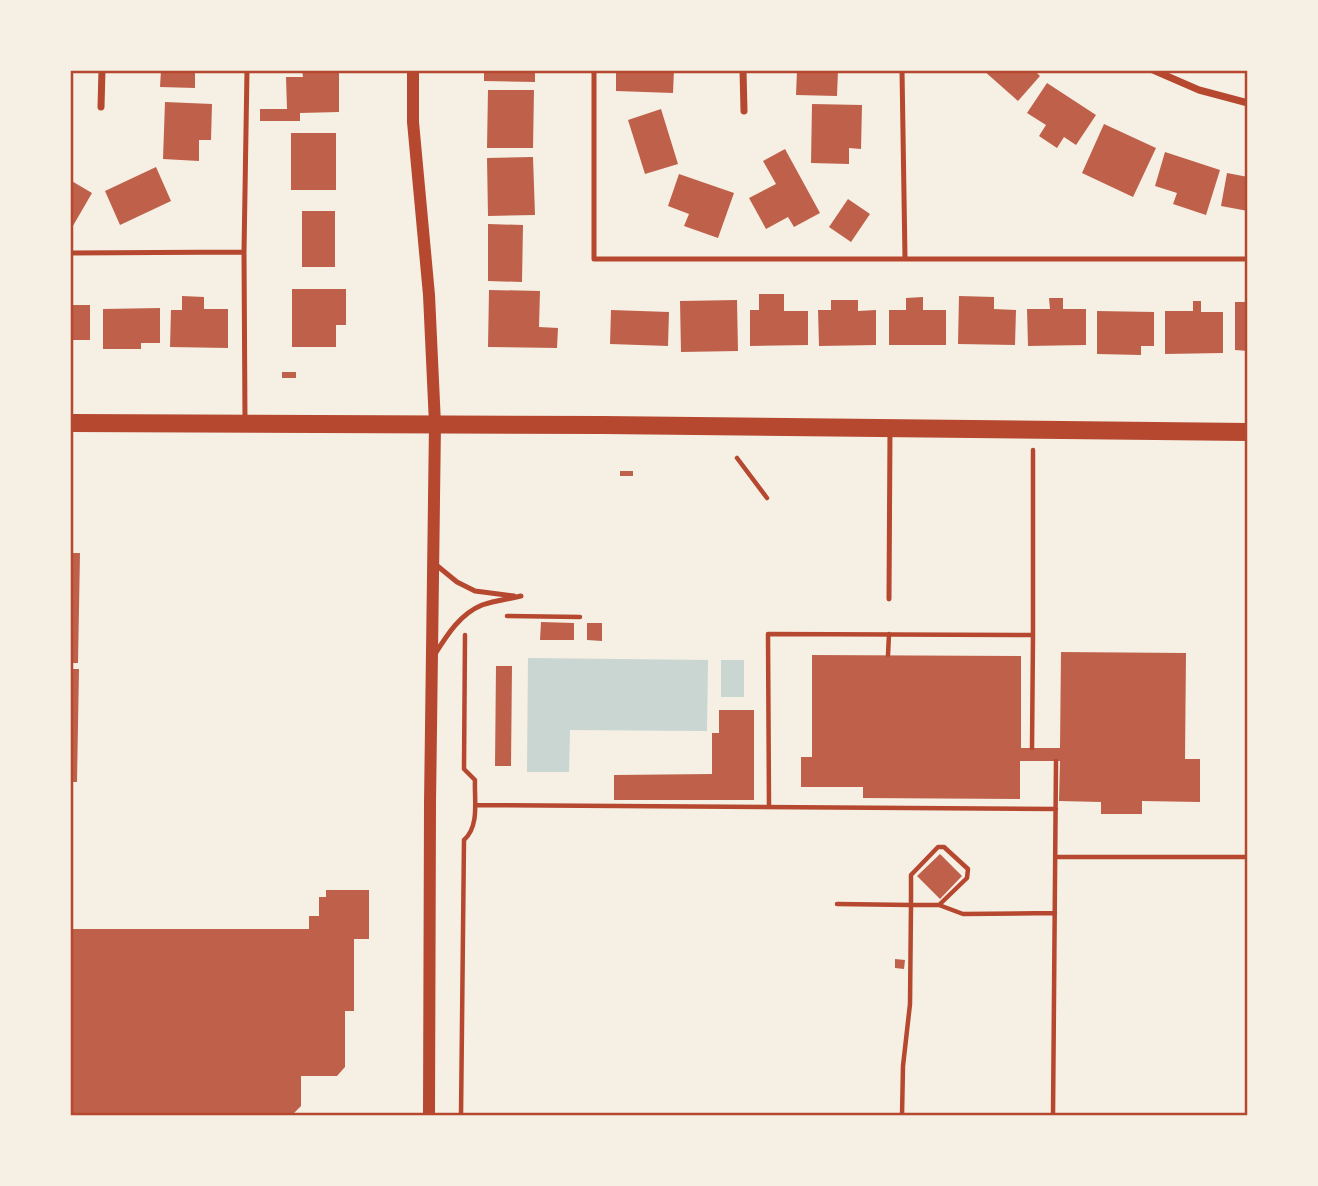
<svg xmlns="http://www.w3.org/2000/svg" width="1318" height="1186" font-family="Barlow,sans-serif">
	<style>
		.water { fill: #c9d6d2 }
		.building { fill: #bf614a }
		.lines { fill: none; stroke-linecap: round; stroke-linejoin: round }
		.path { stroke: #b5482f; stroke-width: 4.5 }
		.service { stroke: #b5482f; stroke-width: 5 }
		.minor { stroke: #b5482f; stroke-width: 7 }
		.tertiary { stroke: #b5482f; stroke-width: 12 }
		.primary { stroke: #b5482f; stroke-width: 18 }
		.neatline { fill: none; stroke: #b5482f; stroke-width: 2.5 }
	</style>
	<rect width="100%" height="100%" fill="#f6efe4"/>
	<path class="water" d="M 528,658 L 708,660 L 707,731 L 570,730 L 569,772 L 527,772 Z
		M 721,660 L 744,660 L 744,697 L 721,697 Z"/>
	<path class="building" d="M 161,70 L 195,70 L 195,88 L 160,87 Z
		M 302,70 L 339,70 L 339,112 L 300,113 L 300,121 L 260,121 L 260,109 L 287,109 L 286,77 L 303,77 Z
		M 484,70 L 535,70 L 535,82 L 484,81 Z
		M 616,70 L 674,70 L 673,93 L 616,91 Z
		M 797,70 L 838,70 L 837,96 L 796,95 Z
		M 983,70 L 1034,70 L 1040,76 L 1018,101 Z
		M 1047,83 L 1096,115 L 1076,145 L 1064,137 L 1057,148 L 1039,136 L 1046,125 L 1027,113 Z
		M 488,90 L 534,90 L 533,148 L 487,148 Z
		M 165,102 L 212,104 L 211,140 L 199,140 L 199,161 L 163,159 Z
		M 812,104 L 862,105 L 861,149 L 849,148 L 849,164 L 811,163 Z
		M 661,109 L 678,164 L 645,174 L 628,120 Z
		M 1104,124 L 1156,148 L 1133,197 L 1082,173 Z
		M 291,133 L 336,133 L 336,190 L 291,190 Z
		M 785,149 L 820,213 L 794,227 L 788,217 L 766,229 L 749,198 L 776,184 L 763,161 Z
		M 1165,152 L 1220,170 L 1206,215 L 1173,204 L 1177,193 L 1155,186 Z
		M 533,157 L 535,215 L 488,216 L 487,158 Z
		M 156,167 L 171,201 L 120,225 L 105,191 Z
		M 1227,173 L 1248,177 L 1248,211 L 1221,206 Z
		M 679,174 L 734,193 L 718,238 L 684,226 L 689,214 L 668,206 Z
		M 70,180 L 92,193 L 70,231 Z
		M 848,199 L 870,214 L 851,242 L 829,227 Z
		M 302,211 L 335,211 L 335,267 L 302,267 Z
		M 488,224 L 523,225 L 522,282 L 488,281 Z
		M 292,289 L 346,289 L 346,325 L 336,325 L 336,347 L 292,347 Z
		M 489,290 L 540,291 L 539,327 L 558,328 L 557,348 L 488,347 Z
		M 73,293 L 73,305 L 90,305 L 90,340 L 70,340 L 70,294 Z
		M 759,294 L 784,294 L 784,311 L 808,311 L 808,345 L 750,346 L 750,310 L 759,310 Z
		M 182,296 L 204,297 L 204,309 L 228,309 L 228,348 L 170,347 L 171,310 L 182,310 Z
		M 959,296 L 994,297 L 994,309 L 1016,310 L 1015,345 L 958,344 Z
		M 923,297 L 923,310 L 946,310 L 946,345 L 889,345 L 889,310 L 906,310 L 906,298 Z
		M 1049,298 L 1063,298 L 1063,309 L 1086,309 L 1086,345 L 1028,346 L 1027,309 L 1050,309 Z
		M 737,300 L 738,351 L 681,352 L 680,301 Z
		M 831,300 L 858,300 L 858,311 L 876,310 L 876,345 L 819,346 L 818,310 L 831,310 Z
		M 1193,301 L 1201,301 L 1201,312 L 1223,312 L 1223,353 L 1165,354 L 1165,311 L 1193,311 Z
		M 1235,302 L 1248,302 L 1248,351 L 1235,350 Z
		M 160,308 L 160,343 L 141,343 L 141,349 L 103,349 L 103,309 Z
		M 611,310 L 669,312 L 668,346 L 610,344 Z
		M 1097,311 L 1154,312 L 1154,346 L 1141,346 L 1141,355 L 1097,354 Z
		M 282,372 L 296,372 L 296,378 L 282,378 Z
		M 620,471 L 633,471 L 633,476 L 620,476 Z
		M 70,553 L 80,553 L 78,663 L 70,663 Z
		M 541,622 L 574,623 L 574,640 L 540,640 Z
		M 587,623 L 602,623 L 602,641 L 587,640 Z
		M 1061,652 L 1186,653 L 1185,759 L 1200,759 L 1200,802 L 1142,801 L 1142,814 L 1101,814 L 1101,802 L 1059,801 L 1060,761 L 1020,761 L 1020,799 L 863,798 L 863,787 L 801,787 L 801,757 L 812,757 L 812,655 L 1021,656 L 1021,748 L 1060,748 Z
		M 496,666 L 512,666 L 511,766 L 495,766 Z
		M 70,669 L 79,669 L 77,782 L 70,782 Z
		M 719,710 L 754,710 L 754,800 L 614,800 L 614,775 L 712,774 L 712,733 L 719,733 Z
		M 940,854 L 962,876 L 940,899 L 917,876 Z
		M 326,890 L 369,890 L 369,939 L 354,939 L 354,1011 L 345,1011 L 345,1067 L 337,1076 L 301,1076 L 301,1106 L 291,1116 L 70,1116 L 70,929 L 309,929 L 309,916 L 319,916 L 319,897 L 326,897 Z
		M 895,959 L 905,960 L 904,969 L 895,968 Z"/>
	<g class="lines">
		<path class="path" d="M 737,458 L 767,498
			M 507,616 L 580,617
			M 888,655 L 889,634
			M 1032,748 L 1033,635
			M 475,805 L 1056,809
			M 769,807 L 768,634 L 1033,635 L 1033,450
			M 938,847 L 944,847 L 968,869 L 967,878 L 939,905 L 911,905 L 911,875 Z
			M 1056,857 L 1248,857
			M 837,904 L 911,905 L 910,1004 L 903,1066 L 902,1116
			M 939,905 L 963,914 L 1055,913
			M 461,1116 L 464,840 C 480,826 474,799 475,780 L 464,769 L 465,635
			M 1053,1116 L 1056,761"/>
		<path class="service" d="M 594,70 L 594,259 L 1248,259
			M 902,70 L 905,258
			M 70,253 L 244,252
			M 245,421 L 244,252 L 247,70
			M 435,564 L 457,582 L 475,591 L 514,596
			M 889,599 L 890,430
			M 435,654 C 447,635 460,614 482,605 C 494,601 508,599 521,596"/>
		<path class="minor" d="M 743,70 L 744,111
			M 1153,70 L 1199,90 L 1248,103
			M 101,107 L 102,70"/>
		<path class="tertiary" d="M 413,70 L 413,122 L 429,295 L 435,424 L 430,804 L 429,1116"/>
		<path class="primary" d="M 70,423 L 603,425 L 1248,432"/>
	</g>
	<rect width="1318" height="1186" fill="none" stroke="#f6efe4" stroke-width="144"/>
	<rect x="72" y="72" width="1174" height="1042" class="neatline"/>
</svg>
